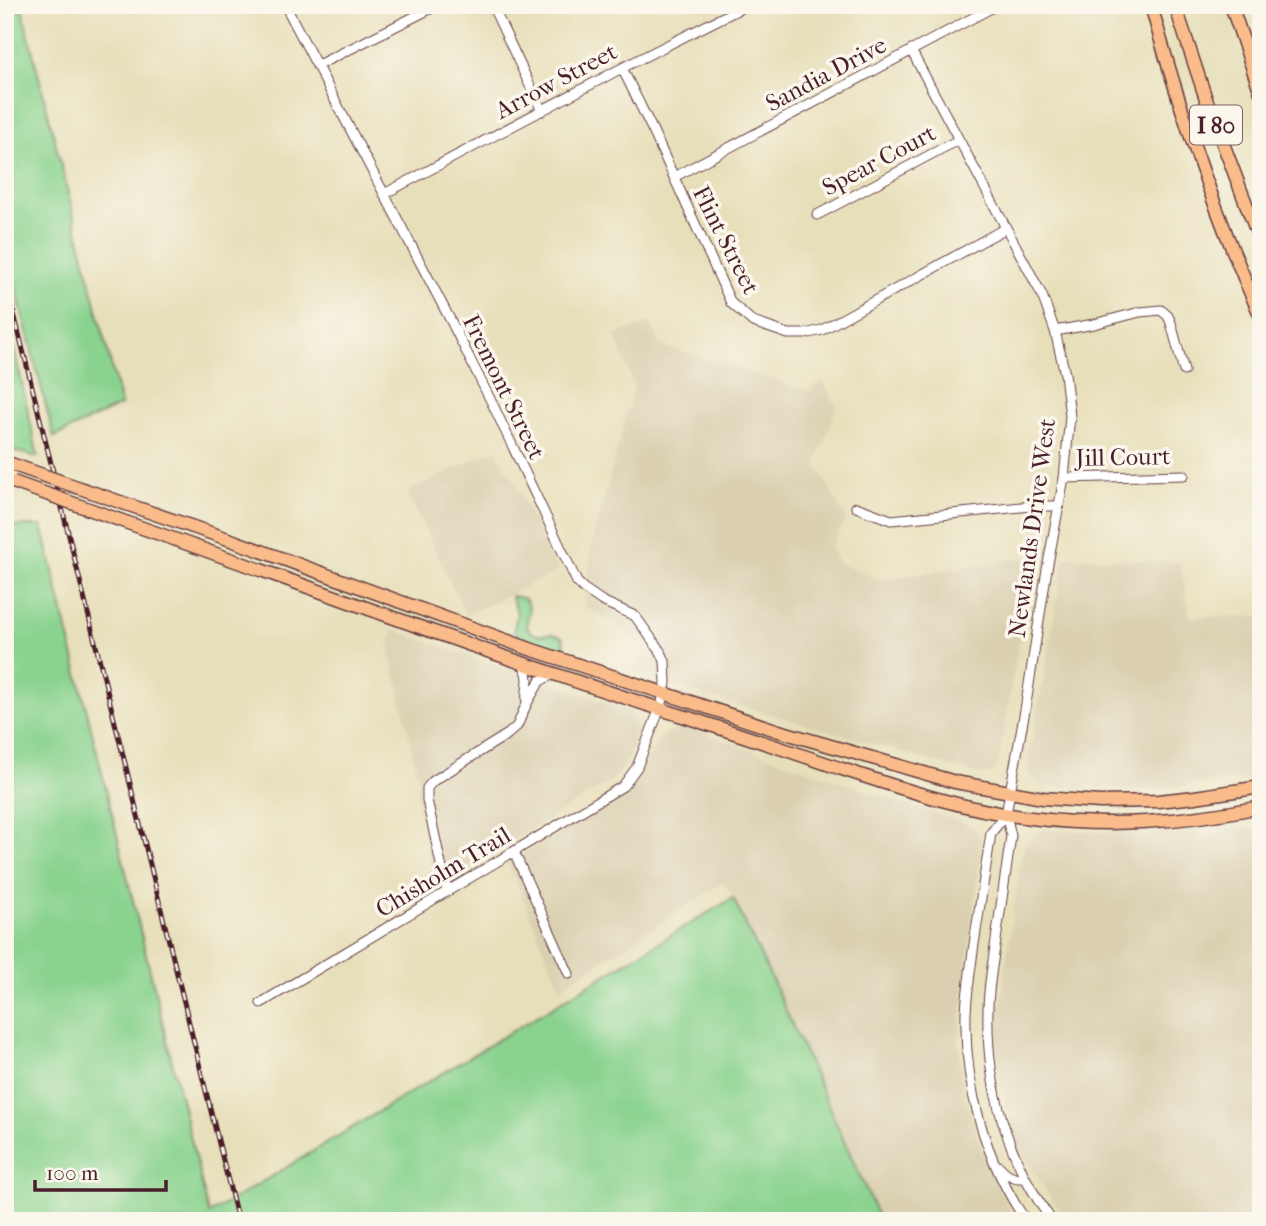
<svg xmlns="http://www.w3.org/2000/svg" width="1266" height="1226" font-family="'IM FELL French Canon',serif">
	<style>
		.built { fill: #dad0b1 }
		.green { fill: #8ad38f; stroke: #6a795d; stroke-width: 2 }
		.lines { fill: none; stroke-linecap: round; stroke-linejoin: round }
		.minor-casing { stroke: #623c40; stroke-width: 11 }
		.highway-casing { stroke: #623c40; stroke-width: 15 }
		.minor { stroke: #fff; stroke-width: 9 }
		.highway { stroke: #fabc8b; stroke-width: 12 }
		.rail-casing { stroke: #4a1f2b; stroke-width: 5 }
		.rail { stroke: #fbf7ec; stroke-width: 2.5; stroke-dasharray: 8; stroke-linecap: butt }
		.highway-bridge-casing { stroke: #623c40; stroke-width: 15; stroke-linecap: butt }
		.highway-bridge { stroke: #fabc8b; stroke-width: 12 }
		.labels { text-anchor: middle; stroke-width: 7; stroke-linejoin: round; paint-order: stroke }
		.shield { fill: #fbf7ec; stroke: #7f6065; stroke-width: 2 }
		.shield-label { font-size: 23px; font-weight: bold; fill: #4a1f2b }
		.street-label { font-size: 24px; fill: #4a1f2b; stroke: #fbf7ec }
	</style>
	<rect width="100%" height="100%" fill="#fbf7ec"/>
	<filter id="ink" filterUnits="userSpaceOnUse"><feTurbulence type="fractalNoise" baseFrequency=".0143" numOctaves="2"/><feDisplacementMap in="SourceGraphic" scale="14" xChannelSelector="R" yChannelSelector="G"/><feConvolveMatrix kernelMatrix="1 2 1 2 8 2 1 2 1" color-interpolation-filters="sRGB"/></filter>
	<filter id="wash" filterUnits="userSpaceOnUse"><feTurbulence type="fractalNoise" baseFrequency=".00686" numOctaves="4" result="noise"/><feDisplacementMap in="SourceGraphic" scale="28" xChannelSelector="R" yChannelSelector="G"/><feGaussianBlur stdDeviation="1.57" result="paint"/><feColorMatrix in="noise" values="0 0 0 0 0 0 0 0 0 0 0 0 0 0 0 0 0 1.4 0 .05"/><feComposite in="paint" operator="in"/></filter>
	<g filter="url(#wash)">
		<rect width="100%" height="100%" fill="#e7dfba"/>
		<path class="built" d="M 651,322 L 660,345 L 809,391 L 823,381 L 837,406 L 816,464 L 846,519 L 831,548 L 838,563 L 881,580 L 1034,556 L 998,763 L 994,773 L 984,775 L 970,772 L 687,690 L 635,671 L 641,660 L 630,637 L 615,622 L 584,607 L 591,547 L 634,386 L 615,335 Z
			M 496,449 L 507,471 L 510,472 L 558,571 L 466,615 L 407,492 Z
			M 1065,557 L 1180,562 L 1190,617 L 1261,617 L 1261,777 L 1135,790 L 1044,787 L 1032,779 L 1028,766 Z
			M 394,630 L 630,711 L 638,725 L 637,729 L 628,759 L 621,772 L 610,782 L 463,871 L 459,871 L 434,882 L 418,803 L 417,786 L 419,781 L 389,645 Z
			M 682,728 L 696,730 L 873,793 L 967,824 L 979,833 L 981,846 L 959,1040 L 962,1084 L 976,1133 L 993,1178 L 1018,1221 L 880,1221 L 733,898 L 723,882 L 560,988 L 508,862 L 628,790 L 665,733 Z
			M 1227,826 L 1261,831 L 1261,1207 L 1243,1221 L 1066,1221 L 1025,1158 L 1016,1141 L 1004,1098 L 996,1046 L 1004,975 L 1021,858 L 1026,845 L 1035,835 L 1045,830 L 1131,833 Z"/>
		<path class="green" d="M 5,5 L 21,5 L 121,405 L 54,437 L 5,246 Z
			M 5,306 L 38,457 L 5,449 Z
			M 5,526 L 42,526 L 209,1214 L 733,898 L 773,982 L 880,1221 L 5,1221 Z
			M 511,596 L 519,597 L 525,599 C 527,603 529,606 529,610 C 529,618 523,625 531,632 C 540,640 550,628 563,638 L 566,652 L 515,634 L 514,629 L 517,612 Z"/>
	</g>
	<g filter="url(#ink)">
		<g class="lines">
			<defs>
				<path id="minor" d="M 492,5 L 542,111
					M 911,50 L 1042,295 L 1055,331 L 1065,374 L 1070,416 L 1064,478 L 1047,569 L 1025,710 L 1006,814 L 1011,836 C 1006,873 1000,910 995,947 C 992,968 988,989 988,1010 C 986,1086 1007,1159 1052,1221
					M 318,65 L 438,5
					M 622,68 L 653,131 L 731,303 L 753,322 L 788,334 L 805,334 L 822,330 L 1006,228
					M 674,177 L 997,5
					M 384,194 L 622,68 L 747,5
					M 817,215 L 958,140
					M 1055,331 L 1094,324 L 1140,312 L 1161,310 L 1168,316 L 1171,323 L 1184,371
					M 1064,478 L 1184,475
					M 856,507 L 891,520 L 1031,506 L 1059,506
					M 522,663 C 533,679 525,685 527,703
					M 1006,814 L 991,833 C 985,870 980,907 974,944 C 971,967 967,990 966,1013 C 964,1087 985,1160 1026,1221
					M 514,852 L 569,974
					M 447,892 L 427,800 L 427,788 L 433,781 L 508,734 L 517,726 L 527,703 L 540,681 L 553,674
					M 261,1003 L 623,786 L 637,767 L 662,703 L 666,683 L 665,661 L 661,652 L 635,616 L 602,601 L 583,588 L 577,582 L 492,403 L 453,325 L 285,5
					M 999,1166 C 1006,1174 1013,1179 1025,1178
					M 1246,1221 L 1261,1213"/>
				<path id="highway" d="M 1151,5 C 1180,112 1216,216 1261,317
					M 1175,5 L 1206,99 L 1261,243
					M 1231,5 L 1261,93
					M 123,503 L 231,540 L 530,649 L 779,731 L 955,782 L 1043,798 L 1100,802 L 1158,801 L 1195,797 L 1261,787
					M 128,523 C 315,588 500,659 689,718 C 738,734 787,750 836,767 C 899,788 964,810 1031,818 C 1110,828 1183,822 1261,807"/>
			</defs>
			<use href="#minor" class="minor-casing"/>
			<use href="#highway" class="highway-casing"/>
			<use href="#minor" class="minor"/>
			<use href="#highway" class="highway"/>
			<defs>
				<path id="rail" d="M 5,277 L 238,1221"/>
			</defs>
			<use href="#rail" class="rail-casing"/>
			<use href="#rail" class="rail"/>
			<defs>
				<path id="highway-bridge" d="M 8,463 L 123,503
					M 13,482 L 128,523"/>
			</defs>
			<use href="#highway-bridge" class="highway-bridge-casing"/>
			<use href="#highway-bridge" class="highway-bridge"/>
		</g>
	</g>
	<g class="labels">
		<rect class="shield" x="1190" y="105.5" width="52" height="39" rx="5"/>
		<g class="shield-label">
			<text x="1216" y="133">I 80</text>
		</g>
		<g class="street-label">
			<text transform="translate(826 74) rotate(-28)" y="8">Sandia Drive</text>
			<text transform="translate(556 81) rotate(-28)" y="8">Arrow Street</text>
			<text transform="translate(879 160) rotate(-28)" y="8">Spear Court</text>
			<text transform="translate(726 240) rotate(63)" y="8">Flint Street</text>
			<text transform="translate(504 387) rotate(64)" y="8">Fremont Street</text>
			<text transform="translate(1123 457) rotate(-1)" y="8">Jill Court</text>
			<text transform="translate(1032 528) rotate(-82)" y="8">Newlands Drive West</text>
			<text transform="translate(443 872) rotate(-31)" y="8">Chisholm Trail</text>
		</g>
	</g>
	<rect width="1266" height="1226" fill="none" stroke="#fbf7ec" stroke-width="28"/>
	<path d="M35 1180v10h131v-10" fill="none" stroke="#4a1f2b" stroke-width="3.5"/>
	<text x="46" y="1180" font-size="21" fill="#4a1f2b" stroke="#fbf7ec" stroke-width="5" paint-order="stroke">100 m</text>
</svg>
